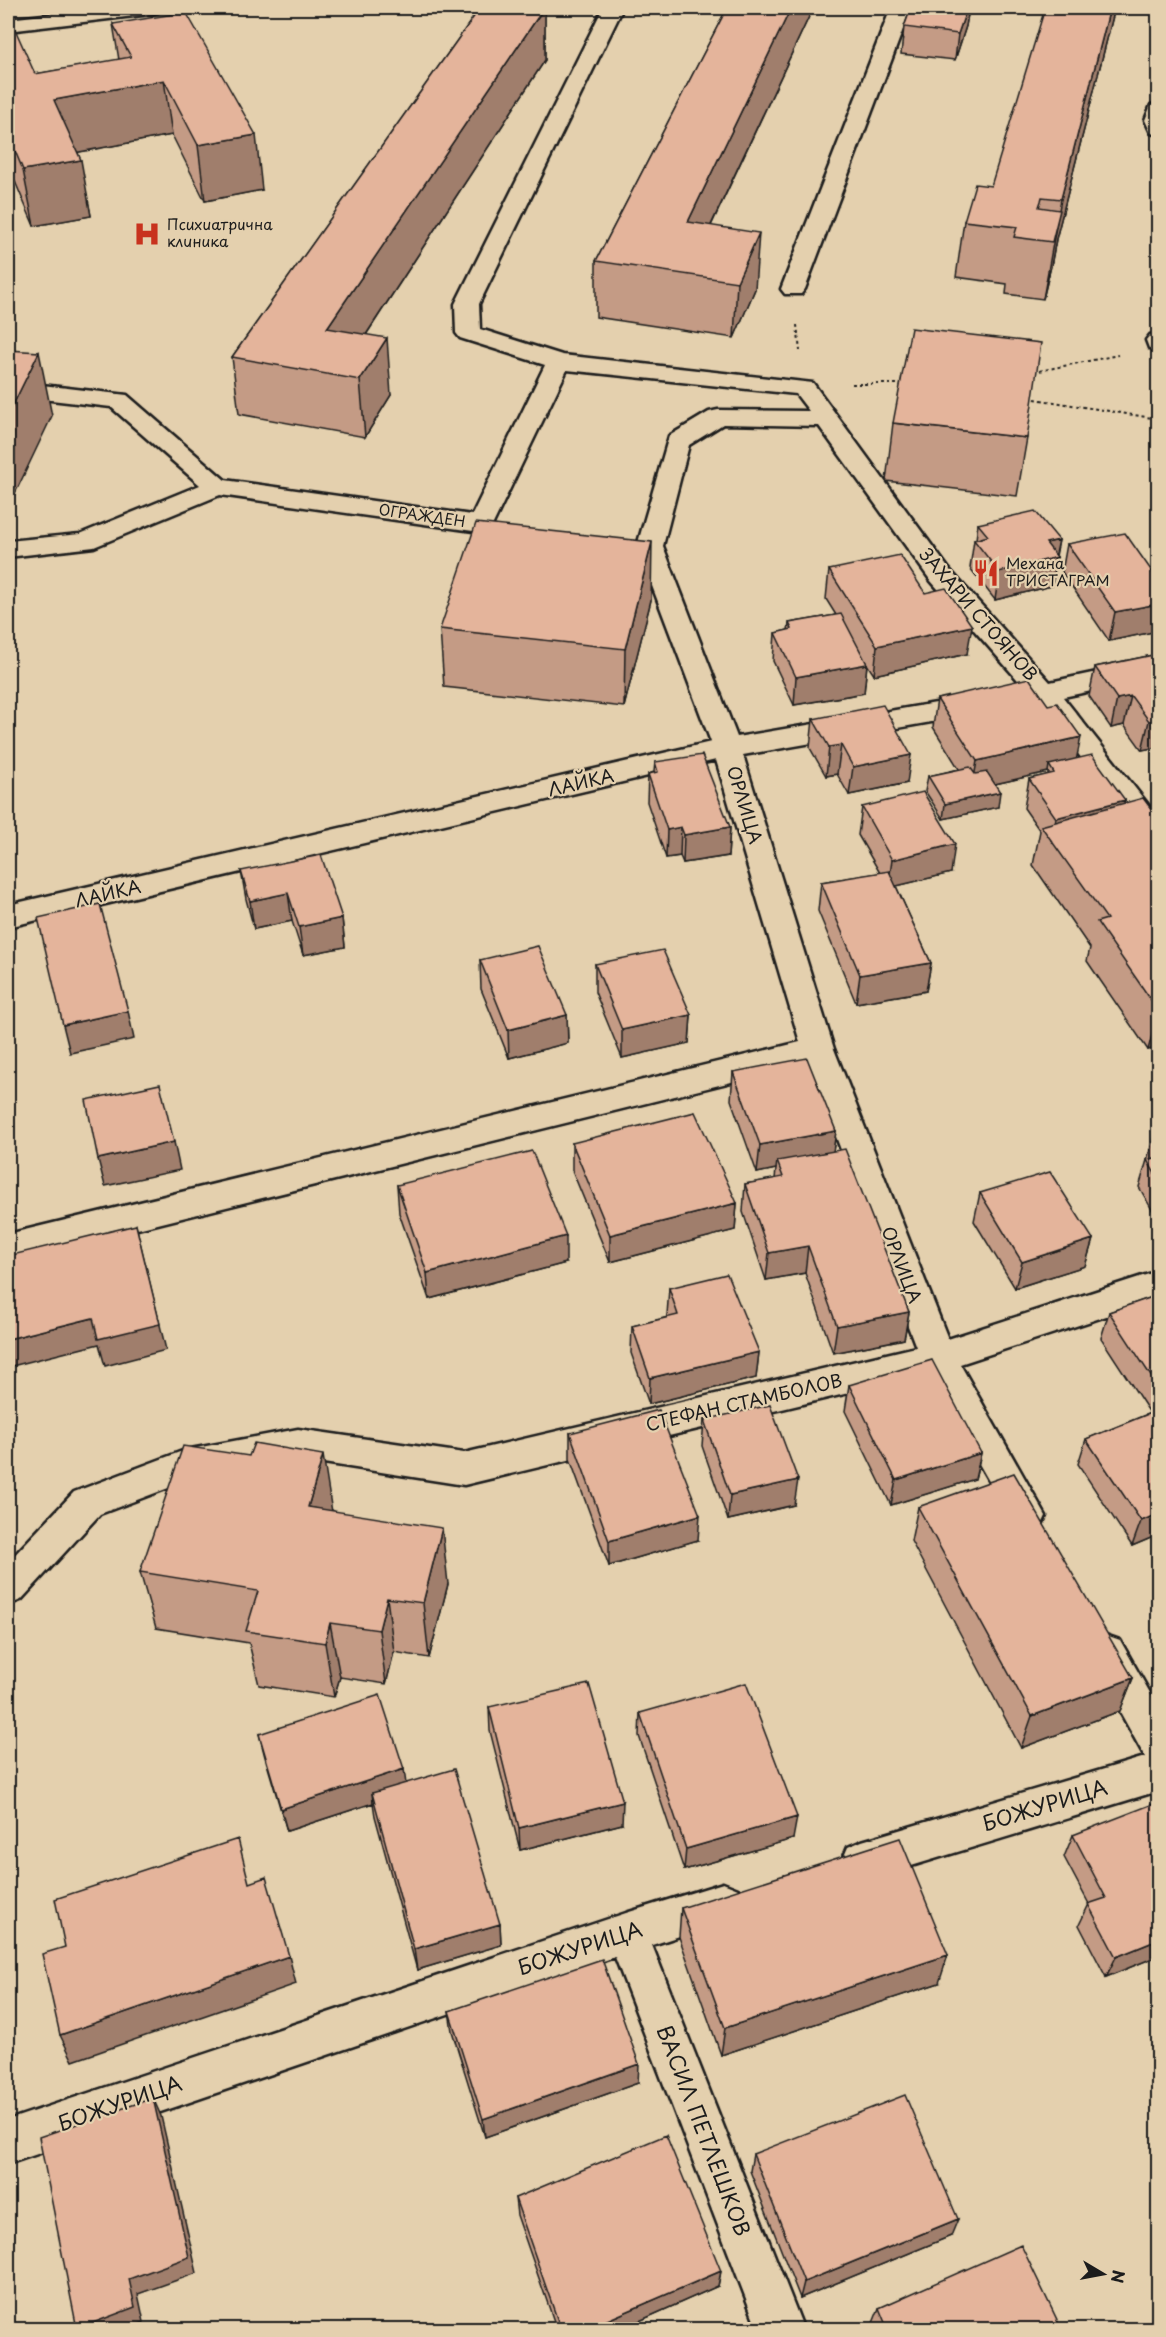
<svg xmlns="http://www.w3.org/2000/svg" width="1166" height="2337" font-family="'Playpen Sans',sans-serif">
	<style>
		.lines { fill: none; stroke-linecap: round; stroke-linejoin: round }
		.service-casing { stroke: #1c1c1c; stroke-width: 5 }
		.minor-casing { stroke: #1c1c1c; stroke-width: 5 }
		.path { stroke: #1c1c1c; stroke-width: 2; stroke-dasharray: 3 3; stroke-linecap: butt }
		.service { fill: #e4d0ae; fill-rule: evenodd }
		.minor { fill: #e4d0ae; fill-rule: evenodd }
		.wall { fill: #c49b85; stroke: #1c1c1c; stroke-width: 1.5 }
		.shaded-wall { fill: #a07e6c; stroke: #1c1c1c; stroke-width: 1.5 }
		.building { fill: #e4b49b; stroke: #1c1c1c; stroke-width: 1.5 }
		.labels { text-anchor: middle; stroke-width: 4.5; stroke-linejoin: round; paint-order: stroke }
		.far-poi-label { font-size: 15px; fill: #1c1c1c; stroke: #e4d0ae; text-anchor: start }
		.far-street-label { font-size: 15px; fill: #1c1c1c; stroke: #e4d0ae }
		.street-label { font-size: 18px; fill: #1c1c1c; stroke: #e4d0ae }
		.near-street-label { font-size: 21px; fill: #1c1c1c; stroke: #e4d0ae }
	</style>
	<rect width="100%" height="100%" fill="#e4d0ae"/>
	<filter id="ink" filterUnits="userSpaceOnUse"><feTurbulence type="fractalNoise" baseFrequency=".0167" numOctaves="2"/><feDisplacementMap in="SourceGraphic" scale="12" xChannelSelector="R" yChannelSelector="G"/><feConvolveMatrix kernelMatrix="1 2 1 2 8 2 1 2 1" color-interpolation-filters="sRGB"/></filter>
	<g filter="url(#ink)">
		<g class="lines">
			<defs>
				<path id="service" d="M 891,8 L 911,8 L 805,289 L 801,294 L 785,294 L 781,289 Z
					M 1158,103 L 1158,135 L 1151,133 L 1145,120 L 1151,105 Z
					M 1158,333 L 1158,350 L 1149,348 L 1146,340 L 1150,335 Z"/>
				<path id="minor" d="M 105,8 L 161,8 L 158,12 L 151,14 L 8,31 L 8,19 Z
					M 603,8 L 623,8 L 479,304 L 480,329 L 562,355 L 813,383 L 949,569 L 1050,682 L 1158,659 L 1158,677 L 1063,697 L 1158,817 L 1158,847 L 1148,844 L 1038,702 L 1025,705 L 1015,702 L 1011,696 L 1015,690 L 1024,687 L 931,581 L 819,426 L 723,424 L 689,445 L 663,546 L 737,737 L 977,696 L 987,699 L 991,705 L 987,711 L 977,714 L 743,755 L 834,1049 L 948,1339 L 1158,1271 L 1158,1299 L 960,1364 L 1046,1516 L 1041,1527 L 1028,1532 L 1015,1527 L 928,1374 L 464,1485 L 298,1459 L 187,1481 L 100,1514 L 21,1600 L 8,1605 L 8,1562 L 74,1492 L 185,1450 L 298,1429 L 464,1453 L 916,1347 L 808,1063 L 8,1261 L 8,1234 L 800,1042 L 716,760 L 8,927 L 8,905 L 711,742 L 637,546 L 669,436 L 709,412 L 718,410 L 809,411 L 796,394 L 567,370 L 493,524 L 489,529 L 480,532 L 220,495 L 94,547 L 8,557 L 8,541 L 80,534 L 200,485 L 111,407 L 8,395 L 8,381 L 127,395 L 225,480 L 472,515 L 545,365 L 460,338 L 456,333 L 455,304 Z
					M 1106,1635 L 1120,1640 L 1158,1707 L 1158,1791 L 862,1881 L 848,1875 L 842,1861 L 848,1847 L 862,1841 L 1145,1757 L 1087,1652 L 1092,1640 Z
					M 723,1883 L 738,1889 L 744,1903 L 738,1917 L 652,1945 L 804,2330 L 758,2330 L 615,1957 L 8,2164 L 8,2120 L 626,1913 Z"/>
			</defs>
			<use href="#service" class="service-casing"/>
			<use href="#minor" class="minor-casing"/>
			<path class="path" d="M 797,325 L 800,351
				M 1034,372 L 1118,355
				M 852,384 L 904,384
				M 1029,398 L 1158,419"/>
			<use href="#service" class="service"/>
			<use href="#minor" class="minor"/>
		</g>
		<path class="wall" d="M 480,8 L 545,8 L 545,60 L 366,335 L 391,395 L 365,437 L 239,414 L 232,357 Z
			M 727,8 L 813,8 L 711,226 L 755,289 L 734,338 L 596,317 L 596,261 Z
			M 911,8 L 969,8 L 966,26 L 955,60 L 901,54 L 904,27 Z
			M 1115,8 L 1056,239 L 1051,266 L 1043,299 L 1006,294 L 1007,284 L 956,277 L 964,221 L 991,186 Z
			M 113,24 L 262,190 L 205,201 L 172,135 L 78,152 L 91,216 L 34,226 L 8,165 L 8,28 L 35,74 L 119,60 Z
			M 893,423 L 1027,438 L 1017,496 L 886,481 Z
			M 978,524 L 1059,540 L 1056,556 L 1057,557 L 1052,586 L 995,600 L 970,568 L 974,540 L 976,539 Z
			M 1067,544 L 1158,580 L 1158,631 L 1109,641 L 1062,572 Z
			M 829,570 L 967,654 L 874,675 L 865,661 L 867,664 L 864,693 L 794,705 L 773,661 L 775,633 L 788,630 L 789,623 L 836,615 L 826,599 Z
			M 651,600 L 624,707 L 444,687 L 440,629 Z
			M 1158,654 L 1158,747 L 1142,750 L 1124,725 L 1111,728 L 1089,696 L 1095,667 Z
			M 937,699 L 1076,759 L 1125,800 L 1124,803 L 1158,818 L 1158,1047 L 1148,1050 L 1087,961 L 1090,948 L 1033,865 L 1040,831 L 1024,808 L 1029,779 L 1048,775 L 1048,772 L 995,784 L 998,807 L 943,819 L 925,791 L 928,776 L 959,769 L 933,727 Z
			M 813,719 L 907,783 L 849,795 L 837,774 L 826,776 L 810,748 Z
			M 655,762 L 730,827 L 728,856 L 683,863 L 680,856 L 666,858 L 647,802 L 648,774 L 654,772 Z
			M 862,807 L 951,873 L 896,886 L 931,963 L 926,991 L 856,1003 L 818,911 L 821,882 L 880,873 L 858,835 Z
			M 241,871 L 342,918 L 345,947 L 303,955 L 292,921 L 254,929 L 246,899 Z
			M 480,960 L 567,1015 L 568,1043 L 509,1058 L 481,989 Z
			M 595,964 L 691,1015 L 689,1043 L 622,1058 L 595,992 Z
			M 733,1072 L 836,1131 L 833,1151 L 909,1312 L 904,1339 L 833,1353 L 805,1273 L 766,1280 L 743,1212 L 745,1184 L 775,1179 L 776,1169 L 757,1173 L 731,1100 Z
			M 1158,1132 L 1158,1220 L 1139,1187 L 1155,1133 Z
			M 572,1143 L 737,1203 L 735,1230 L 610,1262 L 572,1170 Z
			M 397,1185 L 566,1263 L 429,1299 L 399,1213 Z
			M 980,1193 L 1093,1239 L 1085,1266 L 1015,1288 L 974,1221 Z
			M 669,1288 L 759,1352 L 756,1378 L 649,1404 L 631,1353 L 632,1326 L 668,1317 L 667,1315 Z
			M 1158,1295 L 1158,1535 L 1132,1546 L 1078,1464 L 1086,1439 L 1150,1413 L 1101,1338 L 1109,1312 Z
			M 849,1385 L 981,1453 L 975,1479 L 891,1505 L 845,1411 Z
			M 704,1420 L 794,1505 L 728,1520 L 702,1446 Z
			M 570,1433 L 698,1540 L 609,1566 L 570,1459 Z
			M 918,1507 L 1133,1678 L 1120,1711 L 1021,1748 L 911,1541 Z
			M 332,1510 L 448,1584 L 429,1658 L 394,1652 L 386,1684 L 340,1677 L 334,1697 L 259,1685 L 249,1643 L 156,1628 L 140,1572 Z
			M 489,1707 L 622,1824 L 520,1850 L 490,1731 Z
			M 640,1713 L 793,1839 L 684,1870 L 639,1736 Z
			M 259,1734 L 406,1783 L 500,1924 L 501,1945 L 417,1970 L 375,1816 L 373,1803 L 287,1831 L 265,1757 Z
			M 1073,1835 L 1158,1956 L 1106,1977 L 1079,1925 L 1089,1904 L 1064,1857 Z
			M 681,1908 L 939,1983 L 721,2055 L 679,1937 Z
			M 449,2011 L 638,2083 L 485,2137 L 452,2031 Z
			M 753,2154 L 951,2236 L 800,2298 L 750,2171 Z
			M 515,2198 L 721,2271 L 718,2286 L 619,2330 L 557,2330 L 517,2215 Z
			M 879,2308 L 1062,2330 L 876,2330 L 873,2323 Z"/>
		<path class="shaded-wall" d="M 544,8 L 545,8 L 545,60 L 339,376 L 327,328 Z
			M 791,8 L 813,8 L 688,274 L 688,222 Z
			M 967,8 L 969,8 L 966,26 L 955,60 L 958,34 Z
			M 1110,8 L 1115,8 L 1056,239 L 1051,266 L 1043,299 L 1061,199 Z
			M 164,80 L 172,135 L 63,155 L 54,100 Z
			M 256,135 L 262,190 L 205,201 L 198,145 Z
			M 81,160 L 91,216 L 34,226 L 23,170 Z
			M 759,233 L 755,289 L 734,338 L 737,282 Z
			M 387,338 L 391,395 L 365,437 L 360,380 Z
			M 39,352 L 52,416 L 10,504 L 8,494 L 8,415 Z
			M 1059,540 L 1055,558 L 1057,557 L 1052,586 L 995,600 L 999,572 L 1046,543 Z
			M 652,542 L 651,600 L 624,707 L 625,649 Z
			M 1158,604 L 1158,631 L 1109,641 L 1115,612 Z
			M 972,626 L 967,654 L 874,675 L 877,646 Z
			M 867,664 L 864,693 L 794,705 L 796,677 Z
			M 1131,696 L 1124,725 L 1111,728 L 1117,699 Z
			M 1158,720 L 1158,747 L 1142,750 L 1149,721 Z
			M 1081,737 L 1075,766 L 1049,765 L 1048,772 L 972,789 L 977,761 Z
			M 841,745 L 837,774 L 826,776 L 829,747 Z
			M 911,755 L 907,783 L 849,795 L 853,767 Z
			M 1000,792 L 998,807 L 943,819 L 945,804 Z
			M 1125,800 L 1118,828 L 1051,840 L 1056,818 Z
			M 681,827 L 680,856 L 666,858 L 667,830 Z
			M 730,827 L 728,856 L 683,863 L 684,835 Z
			M 955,844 L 951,873 L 888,888 L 892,860 Z
			M 288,893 L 292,921 L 254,929 L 250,901 Z
			M 342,918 L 345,947 L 303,955 L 299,927 Z
			M 931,963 L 926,991 L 856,1003 L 860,975 Z
			M 128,1011 L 134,1039 L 70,1053 L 63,1025 Z
			M 1158,1013 L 1158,1047 L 1148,1050 Z
			M 567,1015 L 568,1043 L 509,1058 L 508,1030 Z
			M 691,1015 L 689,1043 L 622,1058 L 622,1030 Z
			M 836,1131 L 832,1159 L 777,1161 L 776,1169 L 757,1173 L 760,1145 Z
			M 174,1142 L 180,1170 L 105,1186 L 98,1159 Z
			M 737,1203 L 735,1230 L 610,1262 L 610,1235 Z
			M 136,1225 L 166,1350 L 105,1366 L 99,1344 L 8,1367 L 8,1339 L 93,1318 Z
			M 566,1236 L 566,1263 L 429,1299 L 427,1273 Z
			M 1093,1239 L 1085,1266 L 1015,1288 L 1022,1262 Z
			M 808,1246 L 805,1273 L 766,1280 L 769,1253 Z
			M 909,1312 L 904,1339 L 833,1353 L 837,1326 Z
			M 759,1352 L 756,1378 L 649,1404 L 650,1378 Z
			M 981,1453 L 975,1479 L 891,1505 L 896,1480 Z
			M 323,1455 L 332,1512 L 308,1507 Z
			M 798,1480 L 794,1505 L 728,1520 L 730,1495 Z
			M 1158,1514 L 1158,1535 L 1132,1546 L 1141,1521 Z
			M 700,1515 L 698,1540 L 609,1566 L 609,1541 Z
			M 442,1528 L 448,1584 L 429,1658 L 423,1603 Z
			M 387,1598 L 394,1652 L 386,1684 L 379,1630 Z
			M 330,1623 L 340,1677 L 334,1697 L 325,1643 Z
			M 1133,1678 L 1120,1711 L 1021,1748 L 1032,1716 Z
			M 404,1769 L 407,1792 L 372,1793 L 373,1803 L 287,1831 L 281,1809 Z
			M 623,1802 L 622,1824 L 520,1850 L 519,1828 Z
			M 797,1817 L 793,1839 L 684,1870 L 686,1849 Z
			M 500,1924 L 501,1945 L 417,1970 L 414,1949 Z
			M 1158,1940 L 1158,1956 L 1106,1977 L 1116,1957 Z
			M 948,1955 L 939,1983 L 721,2055 L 725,2028 Z
			M 289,1956 L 296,1984 L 73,2061 L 60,2035 Z
			M 639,2064 L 638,2083 L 485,2137 L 483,2119 Z
			M 153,2098 L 161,2116 L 197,2273 L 138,2294 L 144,2322 L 125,2330 L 78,2330 L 77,2329 L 129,2279 Z
			M 958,2219 L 951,2236 L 800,2298 L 804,2282 Z
			M 721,2271 L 718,2286 L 619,2330 L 584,2330 Z"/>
		<path class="building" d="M 480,8 L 544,8 L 327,328 L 387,338 L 360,380 L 232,357 Z
			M 727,8 L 791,8 L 688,222 L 759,233 L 737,282 L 596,261 Z
			M 911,8 L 967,8 L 958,34 L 904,27 Z
			M 1045,8 L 1110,8 L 1061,199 L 1042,197 L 1041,201 L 1039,207 L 1060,210 L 1052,242 L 1014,237 L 1017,227 L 964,221 L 975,184 L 991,186 Z
			M 186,12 L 256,135 L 198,145 L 164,80 L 54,100 L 81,160 L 23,170 L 8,134 L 8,28 L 14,27 L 35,74 L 131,57 L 113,24 Z
			M 911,328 L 1041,343 L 1027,438 L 893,423 Z
			M 8,350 L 39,352 L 8,415 Z
			M 1035,511 L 1059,540 L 1046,543 L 1057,557 L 999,572 L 974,540 L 988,536 L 978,524 Z
			M 476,523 L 652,542 L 625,649 L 440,629 Z
			M 1125,533 L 1158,580 L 1158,604 L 1115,612 L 1067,544 Z
			M 900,555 L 925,593 L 946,588 L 972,626 L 877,646 L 829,570 Z
			M 841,614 L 867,664 L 796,677 L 775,633 L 792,629 L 789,623 Z
			M 1158,654 L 1158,720 L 1149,721 L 1131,696 L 1117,699 L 1095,667 Z
			M 1029,678 L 1048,705 L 1057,703 L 1081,737 L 977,761 L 937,699 Z
			M 883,705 L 911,755 L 853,767 L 841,745 L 829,747 L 813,719 Z
			M 702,755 L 730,827 L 684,835 L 681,827 L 667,830 L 648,774 L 658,772 L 655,762 Z
			M 1092,755 L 1125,800 L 1056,818 L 1029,779 L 1054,773 L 1049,765 Z
			M 970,767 L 975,774 L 987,772 L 1000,792 L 945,804 L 928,776 Z
			M 923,792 L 955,844 L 892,860 L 862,807 Z
			M 1143,798 L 1158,818 L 1158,1010 L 1097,922 L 1107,919 L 1041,826 Z
			M 321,855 L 342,918 L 299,927 L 288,893 L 250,901 L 241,871 Z
			M 889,871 L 931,963 L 860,975 L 821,882 Z
			M 100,904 L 128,1011 L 63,1025 L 38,918 Z
			M 538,946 L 567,1015 L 508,1030 L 480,960 Z
			M 663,950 L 691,1015 L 622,1030 L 595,964 Z
			M 807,1058 L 836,1131 L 760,1145 L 733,1072 Z
			M 160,1084 L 174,1142 L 98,1159 L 86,1100 Z
			M 695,1112 L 737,1203 L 610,1235 L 572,1143 Z
			M 1158,1132 L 1158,1139 L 1155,1133 Z
			M 845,1149 L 909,1312 L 837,1326 L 808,1246 L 769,1253 L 745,1184 L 783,1177 L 777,1161 Z
			M 532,1151 L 566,1236 L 427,1273 L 397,1185 Z
			M 1158,1157 L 1158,1179 L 1147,1160 Z
			M 1050,1172 L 1093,1239 L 1022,1262 L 980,1193 Z
			M 136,1225 L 160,1324 L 98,1339 L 93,1318 L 8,1339 L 8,1256 Z
			M 727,1274 L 759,1352 L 650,1378 L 632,1326 L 678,1315 L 669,1288 Z
			M 1158,1295 L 1158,1387 L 1109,1312 Z
			M 932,1360 L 981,1453 L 896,1480 L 849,1385 Z
			M 770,1405 L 798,1480 L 730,1495 L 704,1420 Z
			M 659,1410 L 700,1515 L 609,1541 L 570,1433 Z
			M 1158,1410 L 1158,1514 L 1141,1521 L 1086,1439 Z
			M 254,1443 L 323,1455 L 308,1507 L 442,1528 L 423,1603 L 387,1598 L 379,1630 L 330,1623 L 325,1643 L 246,1631 L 258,1591 L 140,1572 L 183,1446 L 249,1456 Z
			M 1014,1473 L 1133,1678 L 1032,1716 L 918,1507 Z
			M 746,1683 L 797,1817 L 686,1849 L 640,1713 Z
			M 589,1684 L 623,1802 L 519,1828 L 489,1707 Z
			M 380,1695 L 404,1769 L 281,1809 L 259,1734 Z
			M 454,1769 L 500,1924 L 414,1949 L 372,1793 Z
			M 1158,1802 L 1158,1940 L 1116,1957 L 1088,1904 L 1106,1898 L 1073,1835 Z
			M 900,1838 L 948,1955 L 725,2028 L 681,1908 Z
			M 238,1839 L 249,1883 L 266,1877 L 289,1956 L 60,2035 L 42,1954 L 65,1947 L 55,1899 Z
			M 602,1959 L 639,2064 L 483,2119 L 449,2011 Z
			M 905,2095 L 958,2219 L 804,2282 L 753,2154 Z
			M 153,2098 L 189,2257 L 129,2279 L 135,2307 L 77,2329 L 39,2137 Z
			M 666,2135 L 721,2271 L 584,2330 L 561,2330 L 515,2198 Z
			M 1021,2245 L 1062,2330 L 888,2330 L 879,2308 Z"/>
	</g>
	<defs>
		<symbol id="hospital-bare" viewBox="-9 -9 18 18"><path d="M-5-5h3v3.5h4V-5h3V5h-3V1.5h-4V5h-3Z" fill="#c8321e" stroke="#e4d0ae" stroke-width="2.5" paint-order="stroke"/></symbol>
		<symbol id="restaurant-bare" viewBox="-9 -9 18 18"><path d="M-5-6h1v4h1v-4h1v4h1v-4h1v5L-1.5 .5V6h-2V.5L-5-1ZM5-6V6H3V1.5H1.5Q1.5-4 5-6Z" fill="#c8321e" stroke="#e4d0ae" stroke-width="2.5" paint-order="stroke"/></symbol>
	</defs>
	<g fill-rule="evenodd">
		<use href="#hospital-bare" x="128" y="215" width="38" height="38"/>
		<use href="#restaurant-bare" x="967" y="554" width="38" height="38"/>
	</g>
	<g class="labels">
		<g class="far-poi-label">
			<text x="167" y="230">Психиатрична<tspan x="167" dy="17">клиника</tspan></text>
			<text x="1006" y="569">Механа<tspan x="1006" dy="17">ТРИСТАГРАМ</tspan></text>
		</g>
		<g class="far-street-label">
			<text transform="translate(422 516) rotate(8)" y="5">ОГРАЖДЕН</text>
		</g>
		<g class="street-label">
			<text transform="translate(978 615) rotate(49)" y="6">ЗАХАРИ СТОЯНОВ</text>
			<text transform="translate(581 783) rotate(-13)" y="6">ЛАЙКА</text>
			<text transform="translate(744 805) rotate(73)" y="6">ОРЛИЦА</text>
			<text transform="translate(108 894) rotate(-13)" y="6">ЛАЙКА</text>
			<text transform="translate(901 1265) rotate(69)" y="6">ОРЛИЦА</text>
			<text transform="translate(744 1403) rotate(-13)" y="6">СТЕФАН СТАМБОЛОВ</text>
		</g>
		<g class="near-street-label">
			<text transform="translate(1045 1806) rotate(-17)" y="7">БОЖУРИЦА</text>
			<text transform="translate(580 1949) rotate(-18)" y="7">БОЖУРИЦА</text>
			<text transform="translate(120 2104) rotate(-19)" y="7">БОЖУРИЦА</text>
			<text transform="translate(703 2131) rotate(69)" y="7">ВАСИЛ ПЕТЛЕШКОВ</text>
		</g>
	</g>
	<rect width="1166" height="2337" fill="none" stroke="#e4d0ae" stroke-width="30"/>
	<rect x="15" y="15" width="1136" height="2307" fill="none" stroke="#1c1c1c" stroke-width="2" filter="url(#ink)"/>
	<g transform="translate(1103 2274) rotate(100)" stroke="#e4d0ae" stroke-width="4.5" paint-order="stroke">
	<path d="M0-4.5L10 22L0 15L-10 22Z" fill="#1c1c1c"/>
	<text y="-9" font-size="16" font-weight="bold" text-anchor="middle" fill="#1c1c1c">N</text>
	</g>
</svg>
